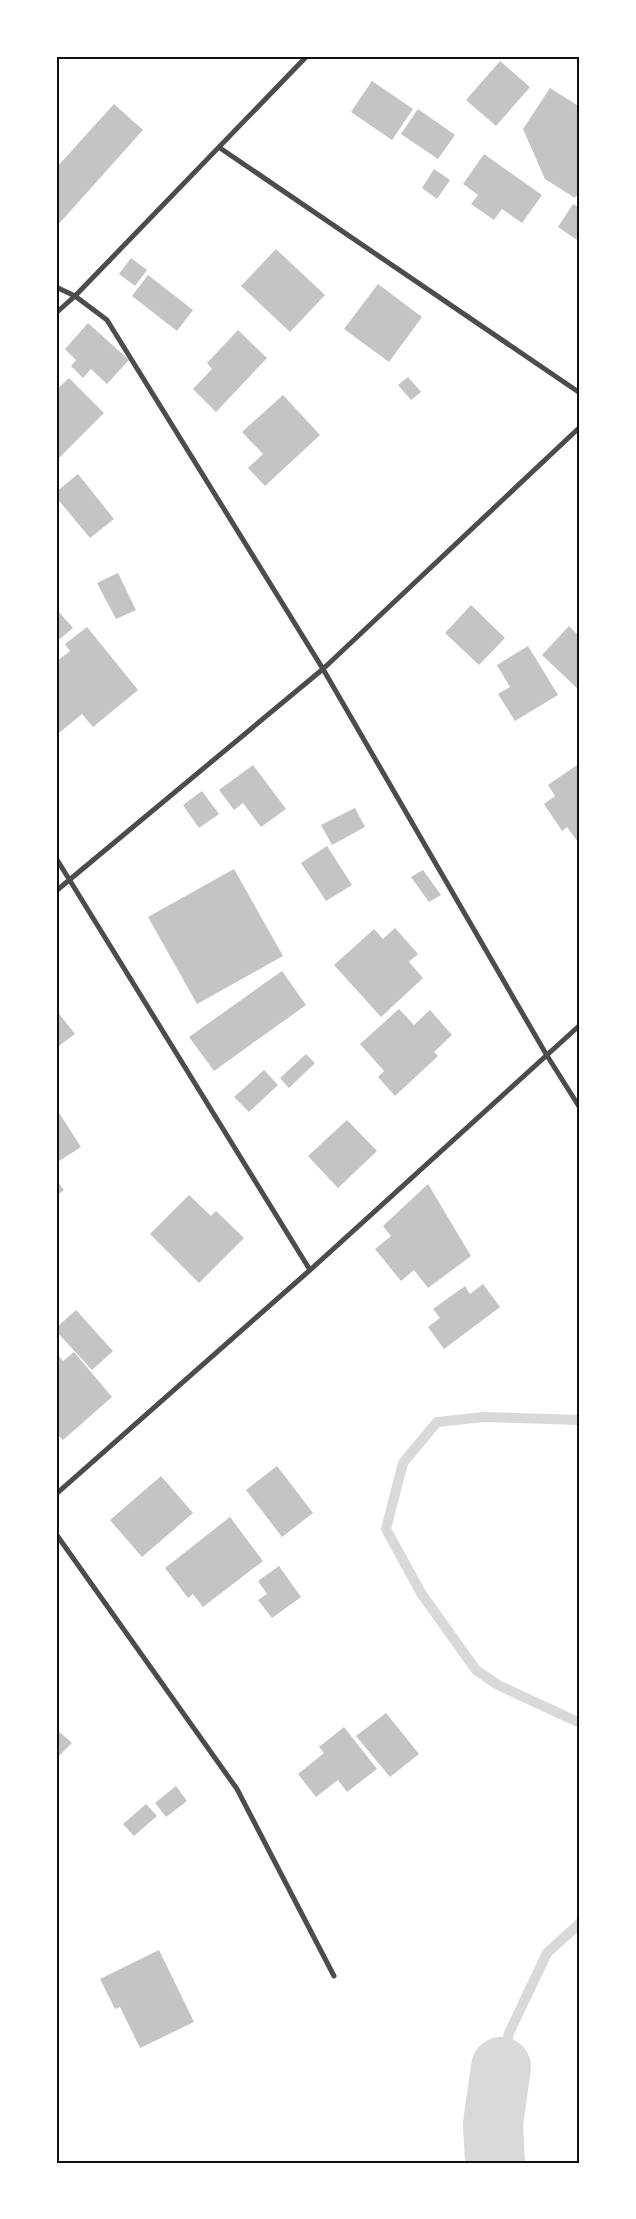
<svg xmlns="http://www.w3.org/2000/svg" width="636" height="2219" font-family="'IBM Plex Sans',sans-serif">
	<style>
		.lines { fill: none; stroke-linecap: round; stroke-linejoin: round }
		.stream { stroke: #d9d9d9; stroke-width: 10 }
		.river { stroke: #d9d9d9; stroke-width: 60 }
		.building { fill: #c4c4c4 }
		.minor { stroke: #4c4c4c; stroke-width: 5 }
		.neatline { fill: none; stroke: #111; stroke-width: 2 }
	</style>
	<rect width="100%" height="100%" fill="#fff"/>
	<g class="lines">
		<path class="stream" d="M 580,1420 L 484,1417 L 437,1422 L 403,1463 L 386,1529 L 421,1593 L 476,1670 L 498,1685 L 580,1723
			M 501,2067 L 509,2033 L 547,1953 L 580,1923"/>
		<path class="river" d="M 495,2163 L 493,2124 L 501,2067"/>
	</g>
	<path class="building" d="M 500,61 L 530,87 L 496,126 L 466,100 Z
		M 372,81 L 413,109 L 392,140 L 351,112 Z
		M 550,88 L 580,107 L 580,190 L 575,198 L 545,179 L 523,129 Z
		M 114,104 L 143,130 L 56,227 L 56,168 Z
		M 418,109 L 455,135 L 438,159 L 401,134 Z
		M 484,154 L 542,195 L 522,223 L 502,209 L 494,220 L 471,204 L 478,195 L 463,184 Z
		M 434,169 L 450,180 L 437,199 L 422,188 Z
		M 573,204 L 580,208 L 580,242 L 558,227 Z
		M 276,249 L 325,295 L 290,332 L 241,286 Z
		M 131,258 L 147,270 L 135,286 L 119,274 Z
		M 148,275 L 193,310 L 177,331 L 132,296 Z
		M 378,284 L 422,317 L 389,362 L 344,329 Z
		M 88,323 L 129,360 L 107,384 L 91,369 L 83,378 L 71,366 L 76,360 L 65,349 Z
		M 238,330 L 267,358 L 216,412 L 193,389 L 212,369 L 207,363 Z
		M 408,377 L 421,392 L 411,400 L 398,385 Z
		M 69,378 L 104,413 L 56,461 L 56,390 Z
		M 283,395 L 320,435 L 265,486 L 248,468 L 263,454 L 242,432 Z
		M 78,474 L 114,519 L 90,538 L 56,497 L 56,492 Z
		M 118,573 L 136,610 L 116,619 L 97,583 Z
		M 471,605 L 505,638 L 479,665 L 445,633 Z
		M 56,609 L 73,628 L 56,642 Z
		M 569,626 L 580,637 L 580,691 L 542,655 Z
		M 87,627 L 138,690 L 93,727 L 82,714 L 59,733 L 56,730 L 56,662 L 70,651 L 65,644 Z
		M 528,646 L 558,695 L 515,721 L 498,694 L 510,687 L 497,665 Z
		M 253,765 L 286,809 L 261,827 L 243,803 L 234,810 L 219,790 Z
		M 577,765 L 580,769 L 580,845 L 567,827 L 562,831 L 544,804 L 555,796 L 548,785 Z
		M 202,791 L 219,814 L 199,828 L 183,805 Z
		M 355,808 L 365,827 L 332,845 L 321,825 Z
		M 327,846 L 352,885 L 326,901 L 301,863 Z
		M 234,869 L 283,956 L 197,1004 L 148,917 Z
		M 423,870 L 441,895 L 429,902 L 411,877 Z
		M 395,928 L 418,954 L 409,962 L 423,978 L 381,1017 L 334,965 L 374,929 L 383,939 Z
		M 282,971 L 306,1005 L 214,1071 L 189,1037 Z
		M 399,1009 L 414,1025 L 430,1010 L 452,1035 L 434,1052 L 438,1056 L 395,1096 L 378,1077 L 384,1071 L 360,1044 Z
		M 56,1010 L 75,1034 L 56,1048 Z
		M 306,1054 L 315,1063 L 289,1088 L 280,1078 Z
		M 264,1070 L 278,1085 L 249,1112 L 234,1097 Z
		M 56,1108 L 81,1147 L 56,1163 Z
		M 347,1120 L 377,1151 L 338,1188 L 308,1156 Z
		M 56,1180 L 64,1190 L 56,1196 Z
		M 428,1184 L 471,1256 L 428,1288 L 414,1270 L 401,1281 L 375,1249 L 391,1236 L 383,1226 Z
		M 189,1195 L 211,1216 L 216,1211 L 244,1238 L 199,1283 L 150,1234 Z
		M 483,1284 L 500,1307 L 444,1349 L 428,1327 L 440,1318 L 433,1309 L 465,1286 L 470,1294 Z
		M 76,1310 L 113,1351 L 92,1370 L 56,1331 L 56,1328 Z
		M 74,1352 L 112,1397 L 63,1440 L 56,1433 L 56,1353 L 63,1361 Z
		M 277,1466 L 313,1513 L 282,1537 L 246,1490 Z
		M 161,1476 L 193,1513 L 142,1557 L 110,1520 Z
		M 230,1517 L 263,1561 L 203,1607 L 193,1594 L 188,1598 L 165,1568 Z
		M 279,1566 L 301,1597 L 272,1618 L 258,1600 L 267,1594 L 258,1581 Z
		M 386,1713 L 419,1754 L 390,1777 L 356,1736 Z
		M 344,1727 L 377,1769 L 347,1792 L 338,1780 L 316,1797 L 298,1774 L 324,1753 L 319,1747 Z
		M 56,1729 L 72,1743 L 56,1759 Z
		M 176,1786 L 187,1801 L 166,1817 L 155,1803 Z
		M 146,1804 L 157,1816 L 134,1836 L 123,1824 Z
		M 159,1950 L 194,2022 L 140,2048 L 120,2007 L 115,2009 L 100,1979 Z"/>
	<g class="lines">
		<path class="minor" d="M 577,56 L 580,58
			M 220,148 L 580,393
			M 56,287 L 75,296 L 107,320 L 323,669 L 546,1054 L 580,1108
			M 56,313 L 75,296 L 307,56
			M 56,858 L 310,1270
			M 56,891 L 323,669 L 580,427
			M 56,1494 L 310,1270 L 580,1025
			M 56,1534 L 237,1789 L 334,1976"/>
	</g>
	<rect width="636" height="2219" fill="none" stroke="#ffffff" stroke-width="115"/>
	<rect x="58" y="58" width="520" height="2104" class="neatline"/>
</svg>
